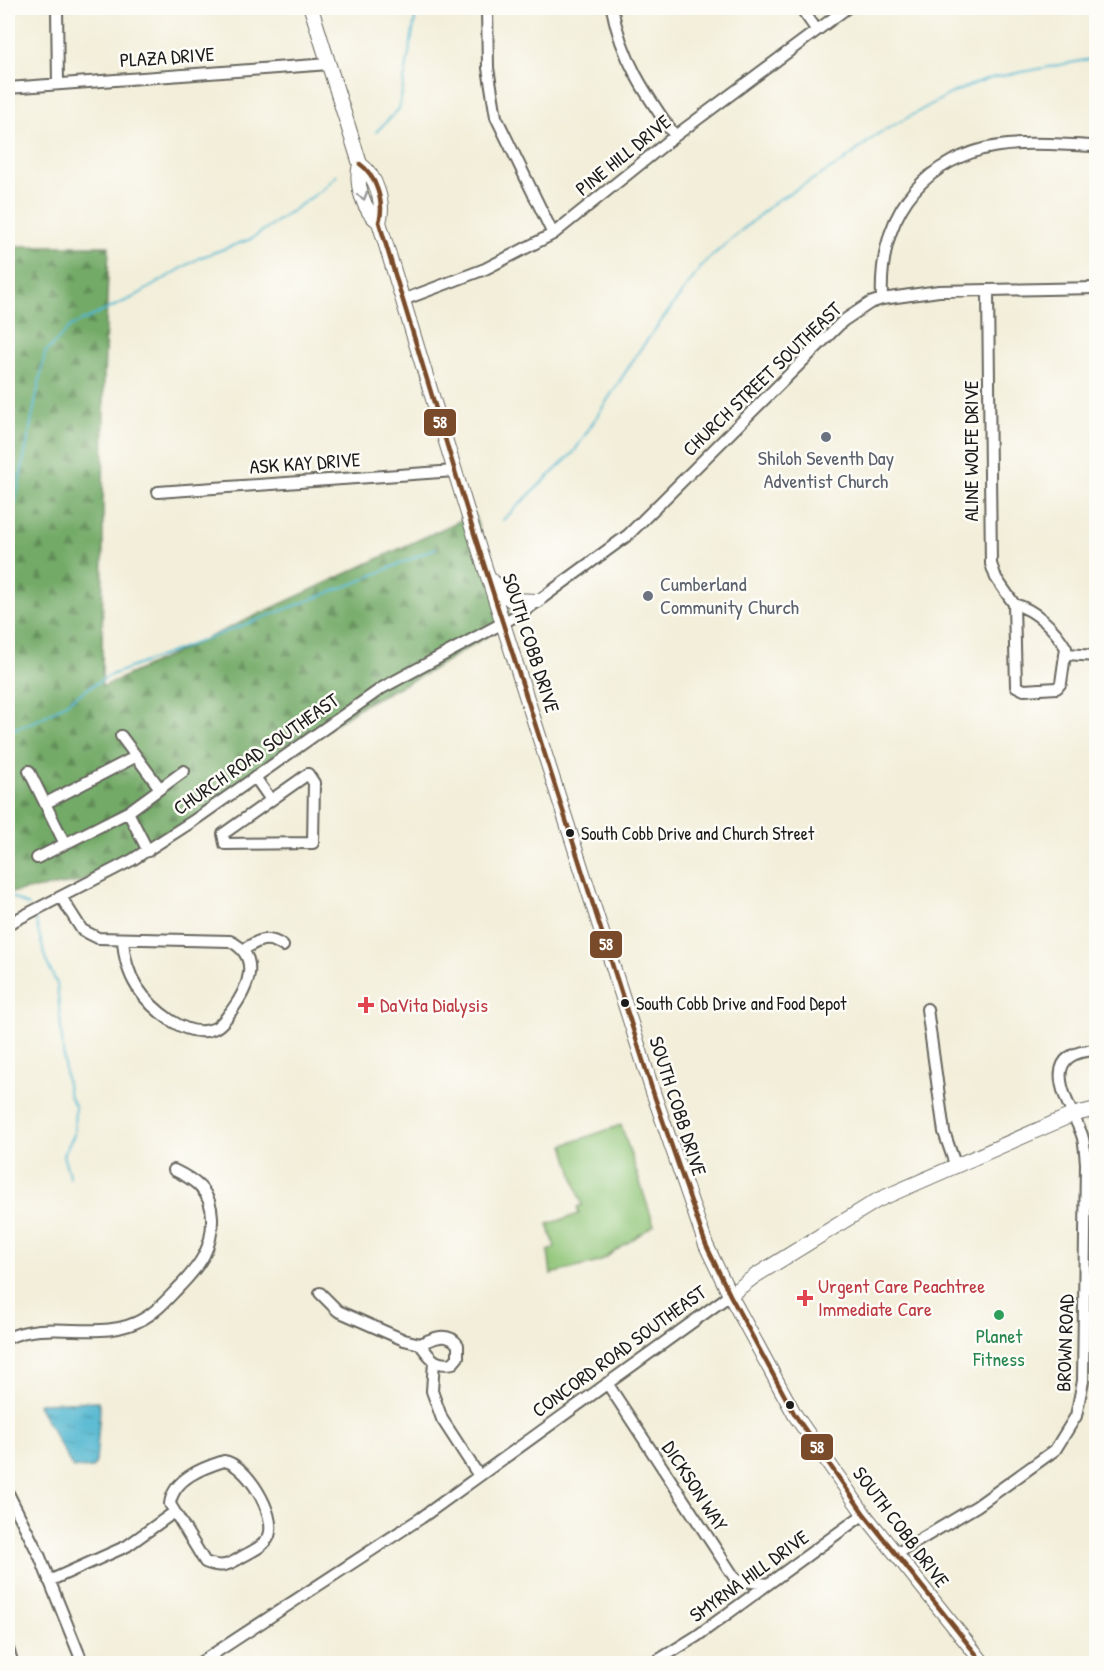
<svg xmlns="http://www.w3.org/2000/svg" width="1104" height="1671" font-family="'Patrick Hand',sans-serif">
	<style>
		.grass { fill: #8fc577; stroke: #56704a; stroke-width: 1.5 }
		.forest { fill: url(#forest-firs); stroke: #486342; stroke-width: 1.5 }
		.water { fill: url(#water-ripples); stroke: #376a76; stroke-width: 1.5 }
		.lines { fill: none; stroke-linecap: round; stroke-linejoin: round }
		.stream { stroke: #52b7d0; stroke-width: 2 }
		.minor-casing { stroke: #67665e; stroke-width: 14 }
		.major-casing { stroke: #67665e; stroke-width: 16 }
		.minor { stroke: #fff; stroke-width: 10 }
		.major { stroke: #fff; stroke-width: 14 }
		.bus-1-casing { stroke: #fdfcf7; stroke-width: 9 }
		.bus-1 { stroke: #7a4b2a; stroke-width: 4.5 }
		.oneway { stroke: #999 }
		.worship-dot { fill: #6b7280; stroke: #fdfcf7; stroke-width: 2 }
		.bus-dot { fill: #1c1c1c; stroke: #fdfcf7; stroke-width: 2 }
		.health-dot { fill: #e0444e; stroke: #fdfcf7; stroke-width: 2 }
		.leisure-dot { fill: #2e9e5b; stroke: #fdfcf7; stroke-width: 2 }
		.labels { text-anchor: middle; stroke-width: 5; stroke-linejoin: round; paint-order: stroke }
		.bus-label { font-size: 18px; fill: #1c1c1c; stroke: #fdfcf7; text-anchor: start }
		.street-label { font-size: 20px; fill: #1c1c1c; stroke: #fdfcf7 }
		.worship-label { font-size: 20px; fill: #5b616d; stroke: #fdfcf7 }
		.health-label { font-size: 20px; fill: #be3a42; stroke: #fdfcf7; text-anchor: start }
		.leisure-label { font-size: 20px; fill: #27864d; stroke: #fdfcf7 }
		.line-badge { stroke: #fdfcf7; stroke-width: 2 }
		.badge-label { font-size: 16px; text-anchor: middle; font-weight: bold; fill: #fff }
	</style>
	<defs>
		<pattern id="forest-firs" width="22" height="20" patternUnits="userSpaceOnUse" patternTransform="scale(1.5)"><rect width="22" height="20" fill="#73aa68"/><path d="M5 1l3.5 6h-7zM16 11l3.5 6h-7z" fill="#5e8a55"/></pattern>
		<pattern id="water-ripples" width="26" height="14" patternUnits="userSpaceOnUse" patternTransform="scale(1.5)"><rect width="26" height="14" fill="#52b7d0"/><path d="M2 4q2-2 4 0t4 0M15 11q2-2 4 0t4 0" fill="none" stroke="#4394a8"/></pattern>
	</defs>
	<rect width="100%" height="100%" fill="#fdfcf7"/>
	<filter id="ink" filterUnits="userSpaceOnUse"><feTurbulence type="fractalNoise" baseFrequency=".0167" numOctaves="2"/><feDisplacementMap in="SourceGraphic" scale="12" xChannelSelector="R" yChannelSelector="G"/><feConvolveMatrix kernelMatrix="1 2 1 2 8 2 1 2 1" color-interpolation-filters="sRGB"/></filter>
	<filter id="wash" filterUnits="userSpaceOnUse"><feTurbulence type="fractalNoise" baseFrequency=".008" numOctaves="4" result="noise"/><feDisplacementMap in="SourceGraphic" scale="24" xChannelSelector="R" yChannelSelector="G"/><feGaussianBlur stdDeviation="1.35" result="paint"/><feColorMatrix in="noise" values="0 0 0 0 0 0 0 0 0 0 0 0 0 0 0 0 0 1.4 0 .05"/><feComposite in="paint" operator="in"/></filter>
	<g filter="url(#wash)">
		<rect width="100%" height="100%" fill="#f2eed9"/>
		<path class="grass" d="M 621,1125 L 654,1225 L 599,1262 L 551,1274 L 548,1251 L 555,1247 L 548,1224 L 579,1214 L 577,1207 L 582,1205 L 564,1145 Z"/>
		<path class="forest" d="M 8,246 L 109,246 L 104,378 L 102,687 L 474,514 L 512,621 L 428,672 L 363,705 L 179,831 L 80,882 L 8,893 Z"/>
		<path class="water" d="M 98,1401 L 100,1409 L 96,1462 L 93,1468 L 73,1468 L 38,1405 L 39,1403 Z"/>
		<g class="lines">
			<path class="stream" d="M 376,132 L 399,109 L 417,8
				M 8,519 L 15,504 L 45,353 L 71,326 L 132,298 L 199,258 L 251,239 L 322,190 L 337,175
				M 503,520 L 574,452 L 639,351 L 705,262 L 776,201 L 841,163 L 878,134 L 950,94 L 986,79 L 1096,58
				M 8,730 C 49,722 75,693 111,675 L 355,583 L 436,548
				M 8,895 L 29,906
				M 35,918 L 46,961 L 57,984 L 65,1073 L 69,1096 L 75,1105 L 74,1135 L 63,1155 L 70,1178"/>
		</g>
	</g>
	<g filter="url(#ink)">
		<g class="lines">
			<defs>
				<path id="minor" d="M 57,8 L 58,84
					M 487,8 L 488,68 L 496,117 L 553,234
					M 612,8 C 621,58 646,95 675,136
					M 801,8 L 816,29
					M 8,88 L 329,64
					M 988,291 L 991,564 L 996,578 L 1014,604
					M 882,299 C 879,231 907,175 973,152 C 1010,139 1058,145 1096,146
					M 403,300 L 485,269 L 553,234 L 675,136 L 847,8
					M 158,492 L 455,471
					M 1014,604 C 1036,610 1055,629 1066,648 L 1061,683 L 1057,688 L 1024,690 L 1016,686 Z
					M 1067,654 L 1096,656
					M 121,736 L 159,787
					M 29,771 L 64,842
					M 308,774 L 314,783 L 313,843 L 225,844 L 223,834 Z
					M 255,777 L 271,800
					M 46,803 L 135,757
					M 128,812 L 148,851
					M 37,858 L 128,812 L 184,771
					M 61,897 L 82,930 L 98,938 L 230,941 C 262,957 248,988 232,1010 C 227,1017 221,1026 213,1029 C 186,1040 151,1008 137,987 C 128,973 124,957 123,940
					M 8,924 L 132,860 L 193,821 L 382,688 L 523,612 L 628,535 L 843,321 L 870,303 L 882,299 L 939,291 L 1096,288
					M 243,950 C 258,940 267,935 283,946
					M 927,1009 L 944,1132 L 956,1167
					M 320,1293 L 338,1311 L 404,1340 L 420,1344 C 430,1357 435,1367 453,1363 L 458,1357 L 458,1345 C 448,1331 433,1338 420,1344
					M 8,1338 C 50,1318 102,1343 143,1319 C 158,1311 169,1297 181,1285 C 201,1264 213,1247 212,1217 C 211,1191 195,1180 174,1170
					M 434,1361 L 432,1391 L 442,1419 L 479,1476
					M 607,1383 L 736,1580 L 768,1584
					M 224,1461 C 246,1464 277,1514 269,1536 C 264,1547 250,1552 240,1558 C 227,1566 220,1568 205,1562 L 170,1504 C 173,1479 202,1468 224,1461 Z
					M 8,1493 L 40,1557 L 83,1664
					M 896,1554 L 977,1506 L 1055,1450 L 1076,1416 L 1083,1381 L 1086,1163 C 1085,1154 1085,1144 1082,1135 C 1071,1106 1033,1053 1096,1050
					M 49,1581 L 127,1546 L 173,1513
					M 8,1649 L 13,1664
					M 198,1664 L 421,1518 L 730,1295
					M 652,1664 L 697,1636 L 864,1514"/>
				<path id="major" d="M 311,8 L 360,164 C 355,183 363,211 379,222
					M 360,164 C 376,175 385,204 379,222 L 472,527 L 654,1095 L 706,1245 L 730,1295 L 795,1415 L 864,1514 L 984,1664
					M 492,581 L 511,600 L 538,601
					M 730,1295 L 755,1276 L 878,1200 L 1072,1115 L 1096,1109"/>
			</defs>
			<use href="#minor" class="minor-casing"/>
			<use href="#major" class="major-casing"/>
			<use href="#minor" class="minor"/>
			<use href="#major" class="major"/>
			<defs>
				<path id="bus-1" d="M 360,164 C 376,175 385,204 379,222 L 472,527 L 654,1095 L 706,1245 L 730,1295 L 795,1415 L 864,1514 L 984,1664"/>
			</defs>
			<use href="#bus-1" class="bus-1-casing"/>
			<use href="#bus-1" class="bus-1"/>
		</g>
		<defs><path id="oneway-chevron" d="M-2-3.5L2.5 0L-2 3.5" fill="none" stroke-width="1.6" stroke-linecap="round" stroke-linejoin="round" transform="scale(1.5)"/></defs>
		<use class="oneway" href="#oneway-chevron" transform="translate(363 196) rotate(72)"/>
	</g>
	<g class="worship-dot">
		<circle cx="826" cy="437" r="6"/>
		<circle cx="648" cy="596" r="6"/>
	</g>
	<g class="bus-dot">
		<circle cx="570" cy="833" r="5"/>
		<circle cx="625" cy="1003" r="5"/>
		<circle cx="790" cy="1405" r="5"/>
	</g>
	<g class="health-dot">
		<path d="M363 996h6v6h6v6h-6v6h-6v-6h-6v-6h6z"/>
		<path d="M802 1289h6v6h6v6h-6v6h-6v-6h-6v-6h6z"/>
	</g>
	<circle class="leisure-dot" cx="999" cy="1315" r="6"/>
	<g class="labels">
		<g class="bus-label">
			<text x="581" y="840">South Cobb Drive and Church Street</text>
			<text x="636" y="1010">South Cobb Drive and Food Depot</text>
		</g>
		<g class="street-label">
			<text transform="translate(167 57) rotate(-4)" y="7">PLAZA DRIVE</text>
			<text transform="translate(623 155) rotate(-39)" y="7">PINE HILL DRIVE</text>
			<text transform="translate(762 379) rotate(-44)" y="7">CHURCH STREET SOUTHEAST</text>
			<text transform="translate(971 451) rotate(-90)" y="7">ALINE WOLFE DRIVE</text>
			<text transform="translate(305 463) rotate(-4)" y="7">ASK KAY DRIVE</text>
			<text transform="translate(531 643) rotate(72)" y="7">SOUTH COBB DRIVE</text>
			<text transform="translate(256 754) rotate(-35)" y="7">CHURCH ROAD SOUTHEAST</text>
			<text transform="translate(678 1106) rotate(72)" y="7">SOUTH COBB DRIVE</text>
			<text transform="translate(1065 1343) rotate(-88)" y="7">BROWN ROAD</text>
			<text transform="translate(619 1351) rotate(-36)" y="7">CONCORD ROAD SOUTHEAST</text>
			<text transform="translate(695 1486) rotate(57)" y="7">DICKSON WAY</text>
			<text transform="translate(901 1527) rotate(53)" y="7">SOUTH COBB DRIVE</text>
			<text transform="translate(749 1576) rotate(-36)" y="7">SMYRNA HILL DRIVE</text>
		</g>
		<g class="worship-label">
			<text x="826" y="465">Shiloh Seventh Day<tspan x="826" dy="23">Adventist Church</tspan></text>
			<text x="660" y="591" text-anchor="start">Cumberland<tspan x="660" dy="23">Community Church</tspan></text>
		</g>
		<g class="health-label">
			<text x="380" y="1012">DaVita Dialysis</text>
			<text x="818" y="1293">Urgent Care Peachtree<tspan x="818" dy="23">Immediate Care</tspan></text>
		</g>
		<g class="leisure-label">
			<text x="999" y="1343">Planet<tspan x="999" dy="23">Fitness</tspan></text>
		</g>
	</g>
	<g class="line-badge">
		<rect x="423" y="408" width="34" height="29" rx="6" fill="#7a4b2a"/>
		<rect x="589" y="930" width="34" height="29" rx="6" fill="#7a4b2a"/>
		<rect x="800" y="1433" width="34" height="28" rx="6" fill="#7a4b2a"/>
	</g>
	<g class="badge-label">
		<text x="440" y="428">58</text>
		<text x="606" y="950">58</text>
		<text x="817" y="1453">58</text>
	</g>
	<rect width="1104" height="1671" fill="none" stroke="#fdfcf7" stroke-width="30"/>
</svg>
